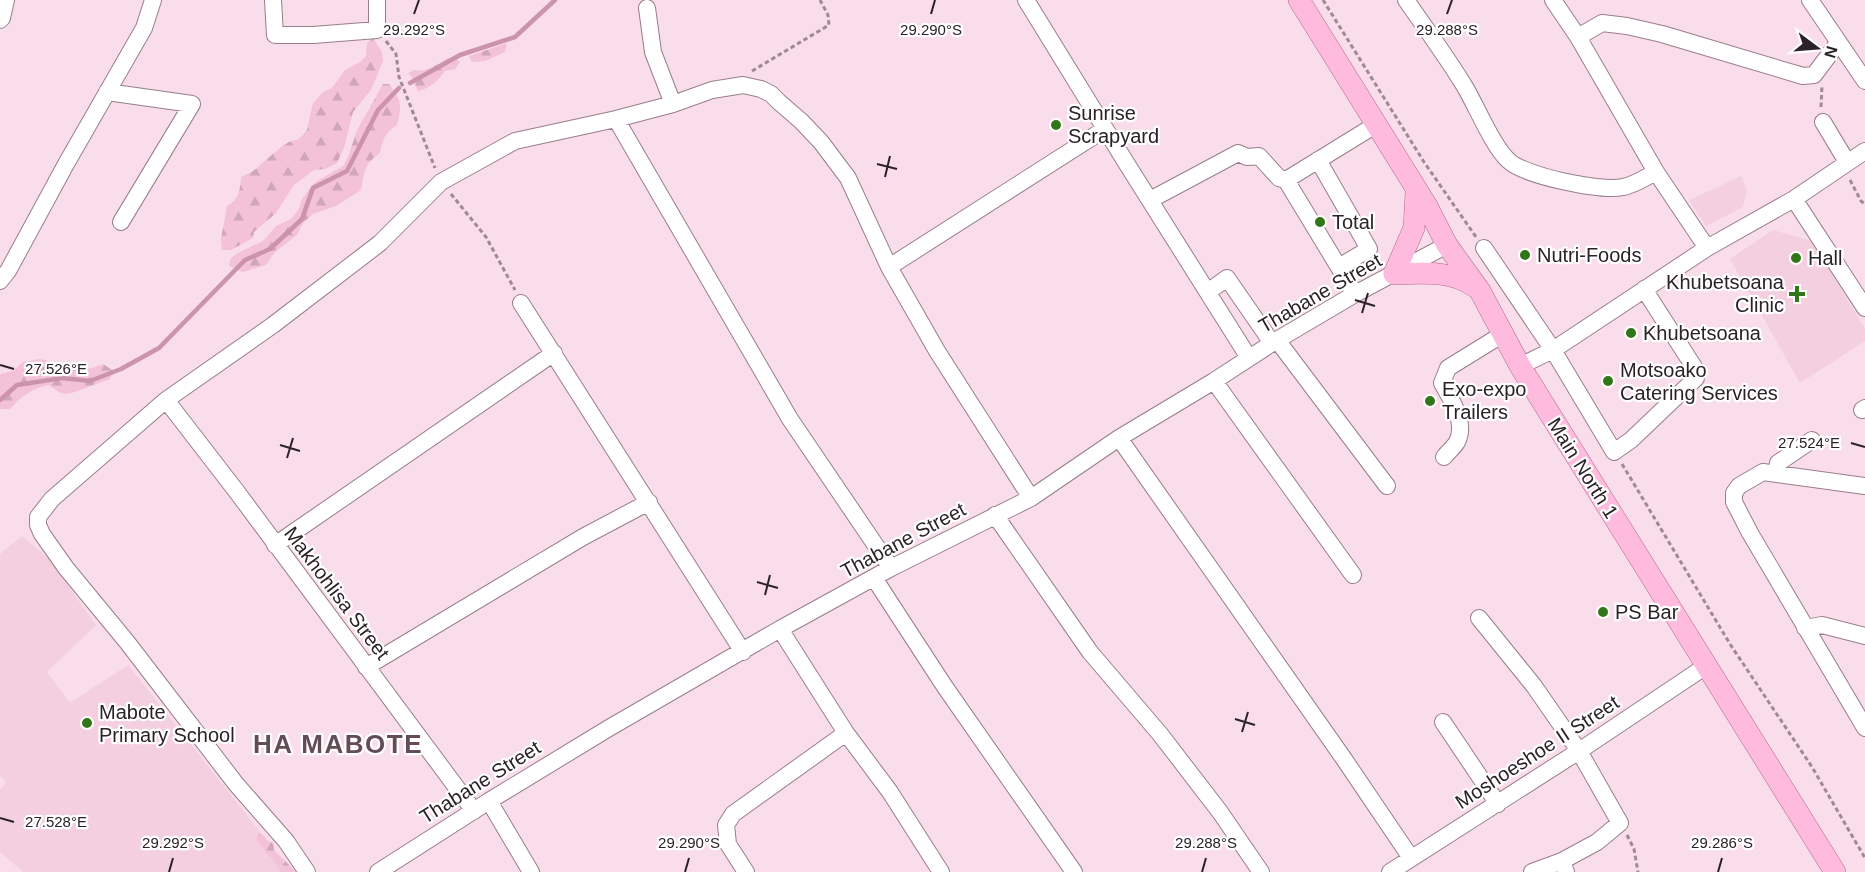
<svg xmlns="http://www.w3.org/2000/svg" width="1865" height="872" font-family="Arial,sans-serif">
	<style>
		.built { fill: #f3cfdf }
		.forest { fill: url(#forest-firs) }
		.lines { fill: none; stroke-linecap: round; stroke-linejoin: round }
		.stream { stroke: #cb93ad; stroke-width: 4.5 }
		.minor-casing { stroke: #987e8a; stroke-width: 18 }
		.major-casing { stroke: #b4688f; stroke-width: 22 }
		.path { stroke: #9f8a93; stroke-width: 3; stroke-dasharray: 4.5 3; stroke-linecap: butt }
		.minor { stroke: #fff; stroke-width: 16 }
		.major { stroke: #febbdd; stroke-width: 21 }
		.ticks { fill: none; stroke: #2b2126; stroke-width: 2 }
		.poi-dot { fill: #317719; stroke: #fff; stroke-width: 2 }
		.labels { text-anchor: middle; stroke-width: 4.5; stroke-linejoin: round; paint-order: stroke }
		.poi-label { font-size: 20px; fill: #2b2126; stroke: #fff; text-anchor: start }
		.street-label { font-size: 20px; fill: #2b2126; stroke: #fff }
		.district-label { font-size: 26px; font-weight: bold; letter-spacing: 1.5px; fill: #644c57; stroke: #fff }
		.ticks-label { font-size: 15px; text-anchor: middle; fill: #2b2126; stroke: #fff; stroke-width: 4.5; stroke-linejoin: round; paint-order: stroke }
	</style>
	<defs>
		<pattern id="forest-firs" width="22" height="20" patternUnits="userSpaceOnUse" patternTransform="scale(1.5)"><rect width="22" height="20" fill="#f3c1d8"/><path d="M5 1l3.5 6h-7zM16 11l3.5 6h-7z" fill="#d0a6b9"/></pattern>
	</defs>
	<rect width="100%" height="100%" fill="#faddea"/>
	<path class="built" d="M 1741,176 L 1747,190 L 1743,207 L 1706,226 L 1689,200 Z
		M 1773,230 L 1812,241 L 1865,329 L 1865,341 L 1800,383 L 1730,259 Z
		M 22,536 L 50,560 L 96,625 L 47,672 L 70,703 L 128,665 L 292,872 L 23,872 L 0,852 L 0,790 L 6,782 L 0,776 L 0,554 Z"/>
	<path class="forest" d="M 373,38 L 382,52 L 383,61 L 371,90 L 353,112 L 344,148 L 337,163 L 326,169 L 314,170 L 294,185 L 276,213 L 254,232 L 253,238 L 231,250 L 222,250 L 221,239 L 227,206 C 239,200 240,190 241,177 L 253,171 L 281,147 L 289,142 L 299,139 L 307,130 L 313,103 L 323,92 L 332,88 L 345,70 L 360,62 L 366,56 L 367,43 Z
		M 507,43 L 505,52 L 485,61 L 472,62 L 469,56 Z
		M 448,58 L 456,58 L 460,62 L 455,69 L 445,71 C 437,81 431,88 418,91 L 411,76 L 408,73 L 414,70 C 425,73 439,64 448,58 Z
		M 383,84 L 389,84 C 402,101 402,105 397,125 C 386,132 382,140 380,153 C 363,165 365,172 361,190 L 336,206 L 313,214 L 303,223 L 297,235 L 275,252 L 266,265 L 243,272 L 229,266 L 231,258 L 238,253 L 263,241 L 276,226 L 291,219 L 299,209 L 302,199 L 314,183 L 343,166 L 348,157 L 357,130 Z
		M 40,359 C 67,365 75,376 103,364 L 114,371 L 109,380 C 96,382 71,397 61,393 C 57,391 53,387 48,385 C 33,388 20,397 10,409 L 0,409 L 0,374 L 13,371 L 23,362 Z
		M 261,833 L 268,841 L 273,843 L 274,850 L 296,872 L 281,872 L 273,859 L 266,853 L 256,839 L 258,835 Z"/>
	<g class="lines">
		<path class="stream" d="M 410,83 L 460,55 L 515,37 L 555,0
			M 0,400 L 17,385 L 62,378 L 90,381 L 121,369 L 159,348 L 245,260 L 270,249 L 302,219 L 313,188 L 347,171 L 378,110 L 399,88"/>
		<defs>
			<path id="minor" d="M 273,0 L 275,35 L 313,35 L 377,30 L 377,0
				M 1026,0 L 1125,161 L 1249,358
				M 1406,0 C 1426,29 1447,57 1465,87 C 1477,107 1493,147 1509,161 C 1525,176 1602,192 1623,187 C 1635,185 1646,177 1656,172
				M 1553,0 L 1578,37 L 1656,172 L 1707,248
				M 1810,0 L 1865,81
				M 647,8 L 653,52 L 673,104
				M 0,20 L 2,18 L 6,0
				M 1578,37 L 1602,23 L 1627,26 L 1662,34 L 1803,76 L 1814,75 L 1838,43
				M 107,92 L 192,104 L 121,222
				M 616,119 L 790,419 L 891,568
				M 1823,122 L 1847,162
				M 1318,160 L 1369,249 L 1339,267
				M 1794,199 L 1865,308
				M 1150,200 L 1238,153 L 1247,157 L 1259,156 L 1279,178 L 1286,180
				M 1484,248 L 1553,350 L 1614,452 L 1631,440 L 1696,378 L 1694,367 L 1644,289
				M 889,267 L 1105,129
				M 0,281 L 8,271 L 66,164 L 144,28 L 153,0
				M 1208,292 L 1227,278 L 1272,343
				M 1355,294 L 1286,180 L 1377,124
				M 521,303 L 743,652
				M 1277,340 L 1387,486
				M 1520,366 L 1553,350 L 1707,248 L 1794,199 L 1865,151
				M 1214,381 L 1353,575
				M 166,400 L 237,492 L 474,811
				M 1862,410 L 1865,408
				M 1119,438 L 1344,759 L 1411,858
				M 1444,457 C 1448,452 1454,447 1457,442 C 1467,422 1451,400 1442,383 L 1448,368 L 1503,334
				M 1777,474 L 1778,463 L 1812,440
				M 1865,486 L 1763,472 L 1739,486 L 1734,493 L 1734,502 L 1750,533 L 1865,728
				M 995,515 L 1090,652 L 1160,734 L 1220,812 L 1261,872
				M 275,545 L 554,353
				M 874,578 L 945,687 L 1074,872
				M 1479,618 L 1534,686 L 1579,751 L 1620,823 L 1597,842 L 1562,861 L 1566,872
				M 1805,628 L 1822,625 L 1865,636
				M 780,629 L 846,733 L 890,792 L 941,872
				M 366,667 L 583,537 L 649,502
				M 1443,722 L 1498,804
				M 489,801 L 531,872
				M 307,872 L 286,841 L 236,784 L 127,642 L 66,568 L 42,534 L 38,525 L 38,517 L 52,499 L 166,400 L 273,325 L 380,243 L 441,182 L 515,141 L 616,119 L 673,104 L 712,90 L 743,85 L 761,89 L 771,94 L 779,102 L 801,121 L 821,142 L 848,178 L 889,267 L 937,351 L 1031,498
				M 378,872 L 489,801 L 609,728 L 780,629 L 891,568 L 1031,498 L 1119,438 L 1214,381 L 1277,340 L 1355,294 L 1447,245
				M 746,872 L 728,844 L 726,825 L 733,814 L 846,733
				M 1390,872 L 1579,751 L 1706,666
				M 1532,872 L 1562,861"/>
			<path id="major" d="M 1299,0 L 1427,206 L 1447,245 L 1480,291 L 1520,366 L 1835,872
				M 1416,192 L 1414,228 L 1394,274 C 1422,273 1452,270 1475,287"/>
		</defs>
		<use href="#minor" class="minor-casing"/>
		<use href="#major" class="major-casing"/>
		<path class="path" d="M 1323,0 L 1424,162 L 1476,237
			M 386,41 L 396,54 L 399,77 L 435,168
			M 752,71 L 829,25 L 828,15 L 820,0
			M 1821,107 L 1822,86
			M 1850,180 L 1861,201 L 1865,204
			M 451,194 L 486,237 L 515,290
			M 1622,464 L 1730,644 L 1812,767 L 1865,858
			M 1627,835 L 1634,849 L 1638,872"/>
		<use href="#minor" class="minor"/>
		<use href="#major" class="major"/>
	</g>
	<path class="ticks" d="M 414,14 L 419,0M 931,14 L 935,0M 1447,14 L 1452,0M 877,164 L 897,169M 885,177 L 890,156M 1355,300 L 1375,306M 1362,313 L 1368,293M 0,365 L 14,369M 1851,443 L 1865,447M 280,445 L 300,451M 287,458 L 293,438M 757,582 L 778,588M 765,595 L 770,575M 1235,719 L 1255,725M 1242,732 L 1248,712M 0,818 L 14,822M 169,872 L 173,858M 685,872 L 689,858M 1202,872 L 1206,858M 1718,872 L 1722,858"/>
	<g class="poi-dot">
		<circle cx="1056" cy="125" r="6"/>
		<circle cx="1320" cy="222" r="6"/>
		<circle cx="1525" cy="255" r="6"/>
		<circle cx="1796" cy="258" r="6"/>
		<path d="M1794 285h6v6h6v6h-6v6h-6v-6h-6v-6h6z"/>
		<circle cx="1631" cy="333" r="6"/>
		<circle cx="1608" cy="381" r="6"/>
		<circle cx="1430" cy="401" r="6"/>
		<circle cx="1603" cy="612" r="6"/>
		<circle cx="87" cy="723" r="6"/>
	</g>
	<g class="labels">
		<g class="poi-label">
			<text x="1068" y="120">Sunrise<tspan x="1068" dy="23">Scrapyard</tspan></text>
			<text x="1332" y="229">Total</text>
			<text x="1537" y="262">Nutri-Foods</text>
			<text x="1808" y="265">Hall</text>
			<text x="1784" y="289" text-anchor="end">Khubetsoana<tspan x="1784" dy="23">Clinic</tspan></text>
			<text x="1643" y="340">Khubetsoana</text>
			<text x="1620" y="377">Motsoako<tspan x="1620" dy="23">Catering Services</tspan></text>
			<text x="1442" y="396">Exo-expo<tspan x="1442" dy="23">Trailers</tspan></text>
			<text x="1615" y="619">PS Bar</text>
			<text x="99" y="719">Mabote<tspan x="99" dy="23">Primary School</tspan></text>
		</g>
		<g class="street-label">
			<text transform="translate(1320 293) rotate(-30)" y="7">Thabane Street</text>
			<text transform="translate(1583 468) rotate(58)" y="7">Main North 1</text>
			<text transform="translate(903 540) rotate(-28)" y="7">Thabane Street</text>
			<text transform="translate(337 593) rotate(53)" y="7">Makhohlisa Street</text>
			<text transform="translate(1537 752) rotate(-33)" y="7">Moshoeshoe II Street</text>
			<text transform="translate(480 782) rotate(-32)" y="7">Thabane Street</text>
		</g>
		<g class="district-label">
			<text x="338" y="753">HA MABOTE</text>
		</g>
	</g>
	<g class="ticks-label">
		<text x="414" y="35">29.292°S</text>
		<text x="931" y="35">29.290°S</text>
		<text x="1447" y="35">29.288°S</text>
		<text x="56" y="374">27.526°E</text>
		<text x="1809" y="448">27.524°E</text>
		<text x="56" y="827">27.528°E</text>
		<text x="173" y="848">29.292°S</text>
		<text x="689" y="848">29.290°S</text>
		<text x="1206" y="848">29.288°S</text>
		<text x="1722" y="848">29.286°S</text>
	</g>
	<g transform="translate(1817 48) rotate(106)" stroke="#ffffff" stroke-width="4.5" paint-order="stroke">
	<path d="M0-4.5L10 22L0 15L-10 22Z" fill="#2b2126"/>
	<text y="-9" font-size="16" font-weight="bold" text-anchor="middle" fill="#2b2126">N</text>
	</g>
</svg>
